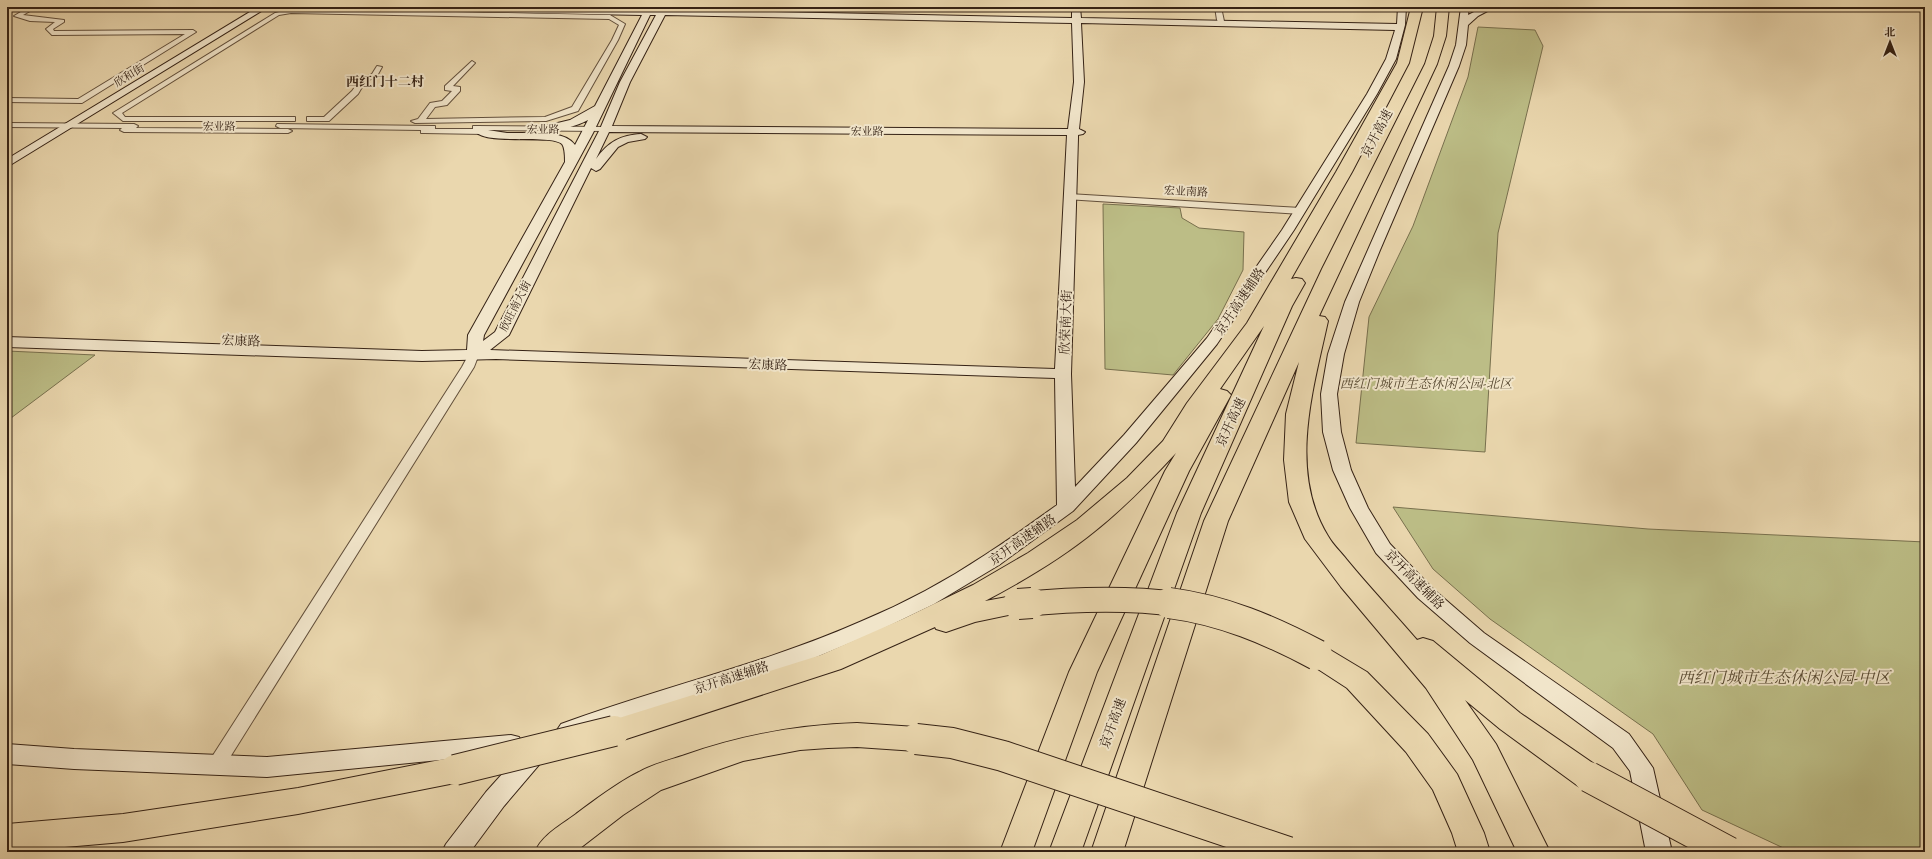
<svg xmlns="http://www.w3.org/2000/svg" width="1932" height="859" font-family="'EB Garamond','Noto Serif SC',serif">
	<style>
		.green { fill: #bcbd86; stroke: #78704e }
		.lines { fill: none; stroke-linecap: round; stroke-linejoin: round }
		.street-casing { stroke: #624f3b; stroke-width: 2 }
		.secondary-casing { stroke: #352215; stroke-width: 2 }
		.highway-casing { stroke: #352215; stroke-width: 2 }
		.street { fill: #f1e5ca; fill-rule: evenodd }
		.secondary { fill: #f1e5ca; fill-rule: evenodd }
		.highway { fill: #ead7ae; fill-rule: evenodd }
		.highway-bridge-far1-casing { stroke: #352215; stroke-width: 26; stroke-linecap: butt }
		.highway-bridge-casing { stroke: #352215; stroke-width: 32; stroke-linecap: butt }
		.highway-bridge-far1 { stroke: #ead7ae; stroke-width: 24 }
		.highway-bridge { stroke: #ead7ae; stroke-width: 30 }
		.labels { text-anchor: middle; stroke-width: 4; stroke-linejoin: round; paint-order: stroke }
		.far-street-label { font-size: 11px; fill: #352215; stroke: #f1e5ca }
		.far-quarter-label { font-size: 13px; font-weight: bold; fill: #352215; stroke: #f1e5ca }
		.street-label { font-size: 13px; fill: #352215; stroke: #f1e5ca }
		.park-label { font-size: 13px; font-style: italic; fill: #574931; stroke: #f1e5ca }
		.near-park-label { font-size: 16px; font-style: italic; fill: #574931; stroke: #f1e5ca }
	</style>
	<rect width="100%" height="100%" fill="#ead7ae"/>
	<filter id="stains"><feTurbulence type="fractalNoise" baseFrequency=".005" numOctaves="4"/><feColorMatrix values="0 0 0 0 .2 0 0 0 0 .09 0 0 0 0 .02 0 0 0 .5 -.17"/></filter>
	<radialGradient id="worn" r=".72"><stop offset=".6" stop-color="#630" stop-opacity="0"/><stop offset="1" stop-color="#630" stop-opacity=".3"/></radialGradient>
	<path class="green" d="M 1478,27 L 1535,30 L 1543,46 L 1498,233 L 1485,452 L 1356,443 L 1369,317 L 1413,226 L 1468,77 Z
		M 1103,204 L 1180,208 L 1182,218 L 1199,228 L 1244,232 L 1243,270 L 1218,319 L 1173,375 L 1105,369 Z
		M 7,351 L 95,355 L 7,421 Z
		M 1393,507 L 1648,529 L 1925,542 L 1925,852 L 1792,852 L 1702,810 L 1653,734 L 1490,619 L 1433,569 Z"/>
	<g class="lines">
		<defs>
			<path id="street" d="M 29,7 L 37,7 L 23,15 L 64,20 L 64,22 L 53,29 L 54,31 L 193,30 L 196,32 L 82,103 L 7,102 L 7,98 L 78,99 L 185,34 L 52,35 L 46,29 L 55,22 L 30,21 L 14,16 Z
				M 1215,7 L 1221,7 L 1225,26 L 1221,26 L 1217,20 Z
				M 291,9 L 610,15 L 625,24 L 618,40 L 578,111 L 546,121 L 415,123 L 411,121 L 418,119 L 430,103 L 442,101 L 452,91 L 445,90 L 445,86 L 472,61 L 475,63 L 474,64 L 453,86 L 460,87 L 460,91 L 447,105 L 435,107 L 426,119 L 545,117 L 572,107 L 612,40 L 619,25 L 609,19 L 291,13 L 279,15 L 122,113 L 125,117 L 295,117 L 295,121 L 123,121 L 113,113 L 275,13 Z
				M 377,66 L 382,67 L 377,76 L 365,82 L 358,94 L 329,121 L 307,121 L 307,117 L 324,117 L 352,91 L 360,80 L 372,74 Z
				M 7,123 L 134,124 L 138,126 L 136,128 L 288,129 L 292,131 L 288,133 L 124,132 L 120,130 L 122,128 L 7,127 Z
				M 277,124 L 432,126 L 435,126 L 435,129 L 473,129 L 473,126 L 476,126 L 605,127 L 609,129 L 605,131 L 487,130 L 487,134 L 484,134 L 424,133 L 421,133 L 421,130 L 280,128 L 276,126 Z
				M 1069,194 L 1301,208 L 1305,211 L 1301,214 L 1066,199 L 1066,195 Z
				M 474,351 L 479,354 L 474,367 L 222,770 L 216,772 L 210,770 L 208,765 L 210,760 L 462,367 L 470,352 Z"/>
			<path id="secondary" d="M 258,7 L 268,7 L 7,167 L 7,159 Z
				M 372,7 L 644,10 L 646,7 L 654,7 L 653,10 L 659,10 L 661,7 L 669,7 L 668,10 L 1072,18 L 1072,7 L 1080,7 L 1081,18 L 1397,24 L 1398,7 L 1406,7 L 1405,25 L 1396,59 L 1377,94 L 1294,230 L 1217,344 L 1136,443 L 1073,511 L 999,565 L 934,604 L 876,632 L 802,663 L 623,719 L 569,739 L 561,736 L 557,730 L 561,724 C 661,687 765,664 862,621 C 905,603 946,581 985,555 C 1009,540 1033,522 1057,505 L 1055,378 L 496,359 L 422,361 L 7,347 L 7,337 L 422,351 L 467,350 L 468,335 L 565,162 C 565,157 565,148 562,144 C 551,134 487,145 476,132 L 482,129 C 490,130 498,132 507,133 C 525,134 563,128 575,145 L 588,120 C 575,127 560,130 545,132 L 540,129 L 541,127 L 570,120 L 595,106 L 642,15 L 376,10 ZM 650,15 L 656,15 L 620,82 L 600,129 L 495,332 L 483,341 L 484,335 L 593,133 ZM 665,15 L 1072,23 L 1074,82 L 1068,129 L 612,126 L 630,82 ZM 1081,23 L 1395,30 L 1386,59 L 1367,94 L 1282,230 L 1207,338 L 1124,435 L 1075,487 L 1071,374 L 1078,138 L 1078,135 L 1083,134 L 1085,132 L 1079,129 L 1084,82 ZM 609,132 L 1067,135 L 1055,369 L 490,350 L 509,335 L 591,168 L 596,171 L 600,169 L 618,147 L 628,142 L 645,139 L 647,137 L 641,134 C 621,135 608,142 596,159 Z
				M 1461,7 L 1469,7 L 1468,15 L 1484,7 L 1495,7 L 1478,16 L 1468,25 L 1466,45 L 1459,66 L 1380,250 L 1359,302 L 1344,354 L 1337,394 L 1341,432 L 1351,470 L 1368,508 L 1390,544 L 1432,588 L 1484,633 L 1629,734 L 1653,768 L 1672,852 L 1646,852 L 1630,771 L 1613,748 L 1470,643 L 1418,598 L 1376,553 L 1350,508 L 1333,470 L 1323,432 L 1321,394 L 1328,354 L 1345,302 L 1449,66 L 1456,45 Z
				M 511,735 L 519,737 L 523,744 L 519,751 L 511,753 L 267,777 L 74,769 L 7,764 L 7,744 L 74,749 L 267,757 Z
				M 536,742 L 544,745 L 548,752 L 544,759 L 504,806 L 470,852 L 442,852 L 446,844 L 486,792 L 528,745 Z"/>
			<path id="highway" d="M 1411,7 L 1423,7 L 1409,63 L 1352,172 L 1291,279 L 1296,278 L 1302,279 L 1305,283 L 1292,306 L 1201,513 L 1081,852 L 1049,852 L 1177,513 L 1264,326 L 1220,389 L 1227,391 L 1231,395 L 1189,471 L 1097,672 L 1032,852 L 1000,852 L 1069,672 L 1165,471 L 1176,453 C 1150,481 1124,508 1095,531 C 1062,558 1023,581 985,601 L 1018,595 L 1027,597 L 1031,604 L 1027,611 L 975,622 L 946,632 L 936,629 L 935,627 L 841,669 L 614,743 L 603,739 L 599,731 L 603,723 L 821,655 L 905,618 L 973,585 L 1028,553 L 1077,520 L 1127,478 L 1163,441 L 1187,403 L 1247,323 L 1336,172 L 1397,63 Z
				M 1437,7 L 1449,7 L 1446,36 L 1437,64 L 1319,316 L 1325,317 L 1328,321 C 1313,390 1288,471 1328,536 C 1333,545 1341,552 1347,560 C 1369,587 1394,613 1417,640 L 1423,638 L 1433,641 L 1520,713 L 1600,768 L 1605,777 L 1600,786 L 1589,790 L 1578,786 L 1500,729 L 1465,700 L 1496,744 L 1550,852 L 1517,852 L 1473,760 L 1426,688 L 1341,587 L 1305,539 L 1289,502 L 1284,460 L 1286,414 L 1299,362 L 1228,521 L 1123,852 L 1091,852 L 1204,521 L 1322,269 L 1425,64 L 1434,36 Z
				M 1317,645 L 1327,648 L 1367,672 L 1428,734 L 1457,774 L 1484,833 L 1490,852 L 1458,852 L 1452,833 L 1433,790 L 1406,752 L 1347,688 L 1307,662 L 1303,655 L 1307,648 Z
				M 857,723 L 916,727 L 927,730 L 931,739 L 927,748 L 916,751 L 857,747 L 828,748 L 800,750 L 743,761 L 661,790 L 623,815 L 575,852 L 535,852 C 542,835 561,825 576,814 C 596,799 617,783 639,772 C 653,764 670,760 685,755 C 742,735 797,725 857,723 Z
				M 455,757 L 466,761 L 470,770 L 466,779 L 455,783 L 298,814 L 123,842 L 7,852 L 7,824 L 123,814 L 298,788 Z"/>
		</defs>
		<use href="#street" class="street-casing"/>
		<use href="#secondary" class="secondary-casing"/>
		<use href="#highway" class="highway-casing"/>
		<use href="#street" class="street"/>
		<use href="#secondary" class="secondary"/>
		<use href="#highway" class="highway"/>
		<defs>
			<path id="highway-bridge-far1" d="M 1022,604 C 1074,599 1125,597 1177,604"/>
			<path id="highway-bridge" d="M 1169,603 C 1223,610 1270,630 1317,655
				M 1018,604 L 1032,603
				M 916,739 L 952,743 L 1003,756 L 1288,852
				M 455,770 L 614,731
				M 1589,777 L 1729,852"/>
		</defs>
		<use href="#highway-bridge-far1" class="highway-bridge-far1-casing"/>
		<use href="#highway-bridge" class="highway-bridge-casing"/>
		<use href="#highway-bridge-far1" class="highway-bridge-far1"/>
		<use href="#highway-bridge" class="highway-bridge"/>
	</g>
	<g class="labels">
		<g class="far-street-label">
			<text transform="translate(129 75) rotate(-31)" y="4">欣和街</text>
			<text x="219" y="130">宏业路</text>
			<text x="543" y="133">宏业路</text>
			<text x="867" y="135">宏业路</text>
			<text transform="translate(1186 191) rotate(3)" y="4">宏业南路</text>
			<text transform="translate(515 306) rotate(-63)" y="4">欣旺南大街</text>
		</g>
		<g class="far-quarter-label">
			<text x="385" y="86">西红门十二村</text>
		</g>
		<g class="street-label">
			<text transform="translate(1376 133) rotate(-62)" y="5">京开高速</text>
			<text transform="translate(1239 301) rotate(-56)" y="5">京开高速辅路</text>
			<text transform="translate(1065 322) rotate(-88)" y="5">欣荣南大街</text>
			<text transform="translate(241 340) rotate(2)" y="5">宏康路</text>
			<text transform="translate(768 364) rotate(2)" y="5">宏康路</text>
			<text transform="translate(1230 422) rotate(-65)" y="5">京开高速</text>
			<text transform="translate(1022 539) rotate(-35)" y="5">京开高速辅路</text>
			<text transform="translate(1415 579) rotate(45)" y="5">京开高速辅路</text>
			<text transform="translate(731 677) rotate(-18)" y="5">京开高速辅路</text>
			<text transform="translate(1112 723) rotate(-70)" y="5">京开高速</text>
		</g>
		<g class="park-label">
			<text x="1426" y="388">西红门城市生态休闲公园-北区</text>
		</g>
		<g class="near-park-label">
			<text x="1784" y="683">西红门城市生态休闲公园-中区</text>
		</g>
	</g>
	<rect width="1932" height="859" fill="none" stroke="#ead7ae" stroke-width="24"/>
	<rect x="8" y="8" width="1916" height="843" fill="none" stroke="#352215" stroke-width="2"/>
	<rect x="12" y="12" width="1908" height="835" fill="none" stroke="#352215"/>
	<g transform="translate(1890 42)" stroke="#f1e5ca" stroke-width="3" paint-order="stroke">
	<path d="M0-3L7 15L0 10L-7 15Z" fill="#352215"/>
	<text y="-6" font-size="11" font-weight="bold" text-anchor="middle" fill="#352215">北</text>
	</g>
	<rect width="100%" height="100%" filter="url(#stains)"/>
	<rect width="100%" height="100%" fill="url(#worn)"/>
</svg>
